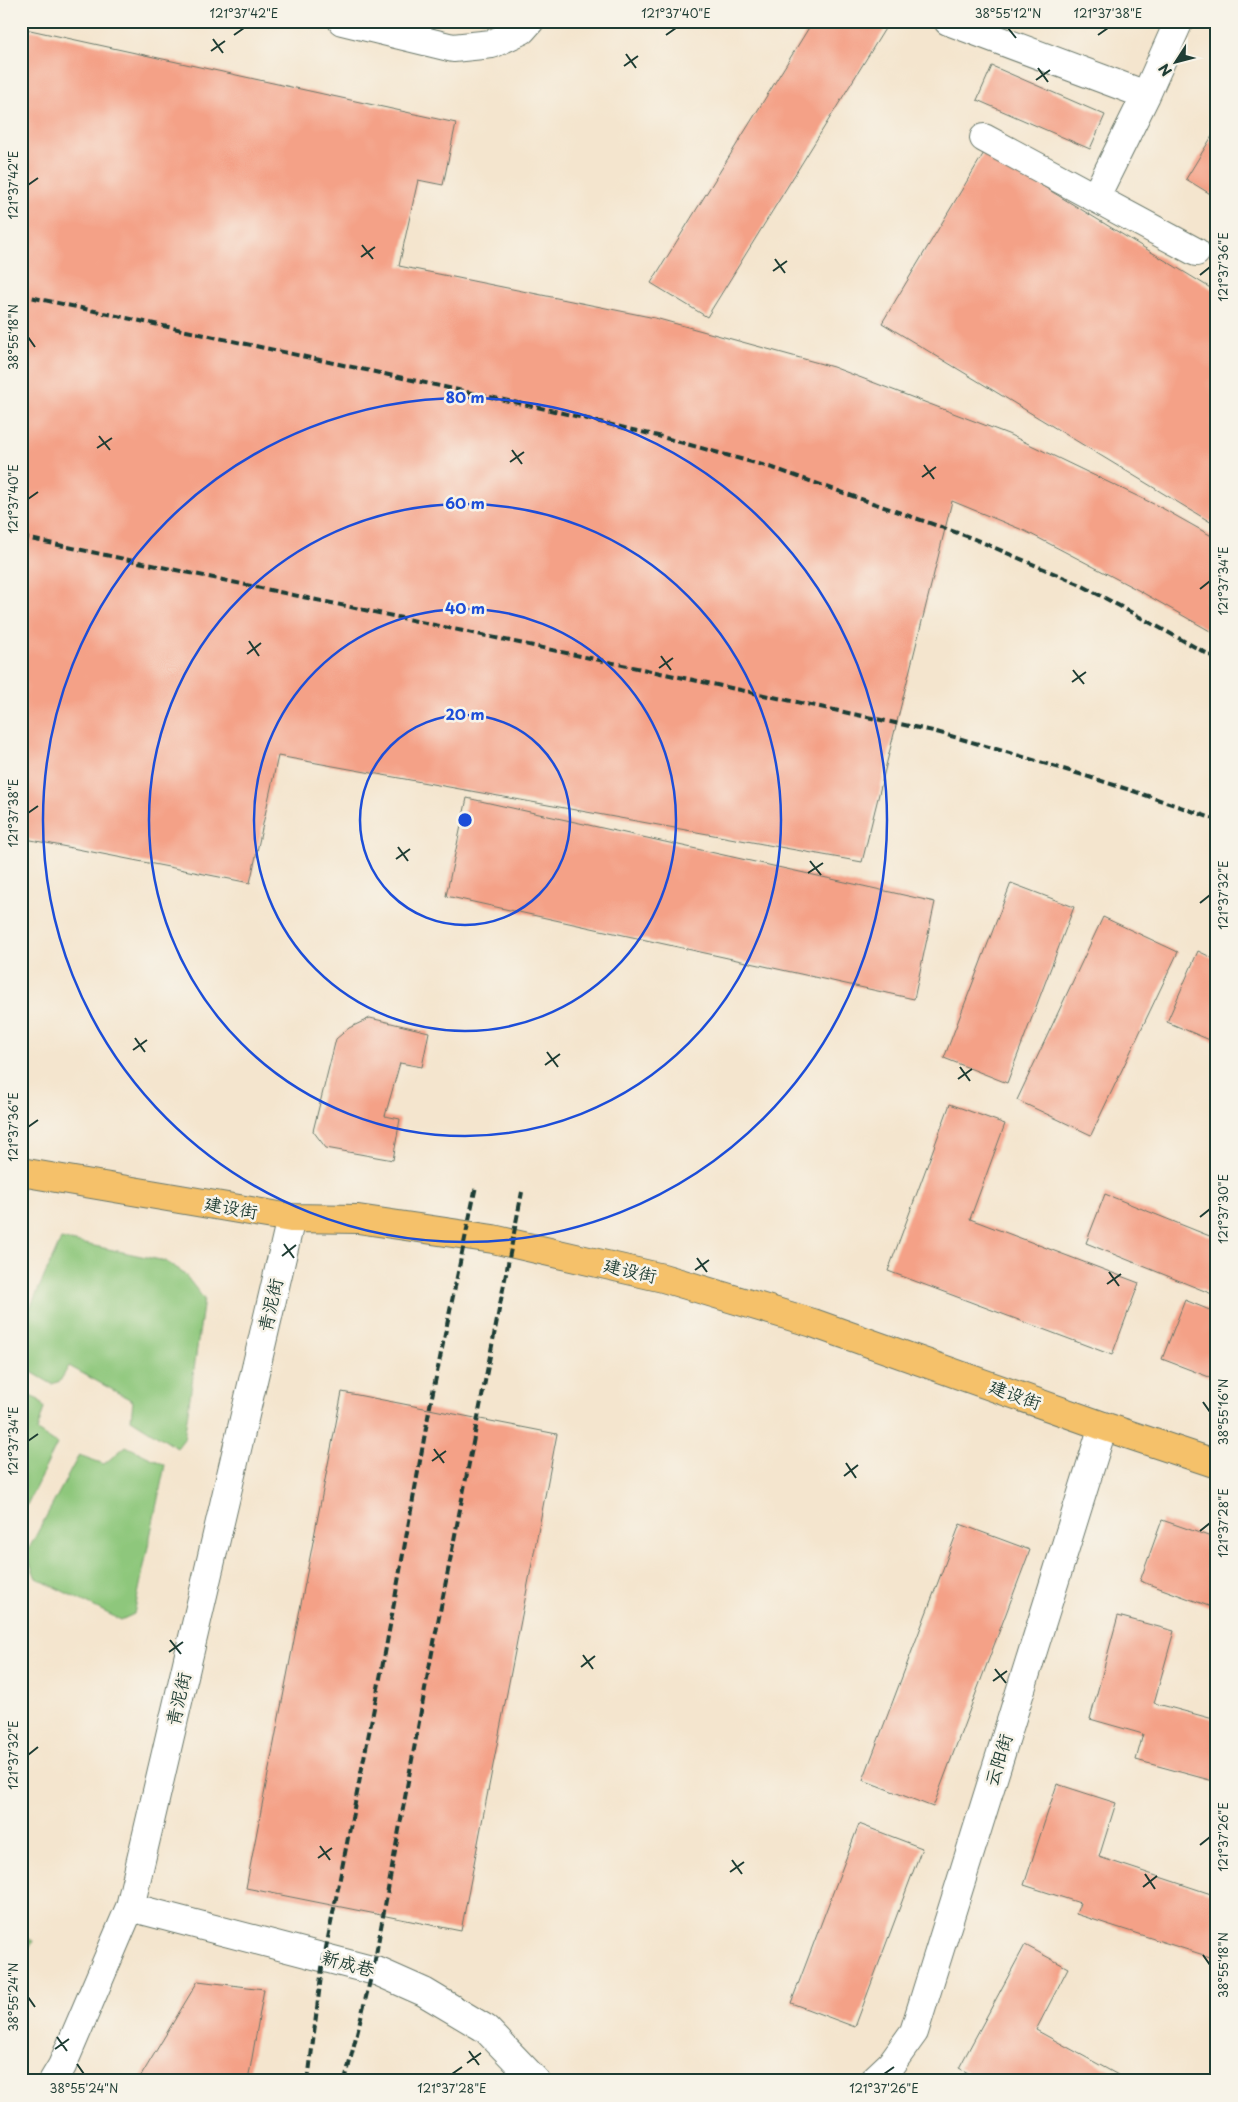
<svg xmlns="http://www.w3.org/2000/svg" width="1238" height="2102" font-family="'Playpen Sans','LXGW WenKai TC',sans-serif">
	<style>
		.green { fill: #8ec77c; stroke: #568258 }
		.building { fill: #f4a187 }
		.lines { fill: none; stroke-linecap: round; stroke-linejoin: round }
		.minor-casing { stroke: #6a786a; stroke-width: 30 }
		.major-casing { stroke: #6a786a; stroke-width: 30 }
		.minor { stroke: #fff; stroke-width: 28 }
		.major { stroke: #f5c16b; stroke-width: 28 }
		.rail { stroke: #1f3d34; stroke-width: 4; stroke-dasharray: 8 4; stroke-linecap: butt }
		.ticks { fill: none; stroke: #1f3d34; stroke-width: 2 }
		.ring { fill: none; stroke: #1d4ed8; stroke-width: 2.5 }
		.labels { text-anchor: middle; stroke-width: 5; stroke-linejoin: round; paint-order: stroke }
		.street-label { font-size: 18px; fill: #1f3d34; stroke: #f7f3e8 }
		.centre { fill: #1d4ed8; stroke: #f7f3e8; stroke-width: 2.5 }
		.ring-label { font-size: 15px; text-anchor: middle; font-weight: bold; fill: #1d4ed8; stroke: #f7f3e8; stroke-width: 5; stroke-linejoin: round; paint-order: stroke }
		.neatline { fill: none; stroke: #1f3d34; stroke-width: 2 }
		.ticks-label { font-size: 12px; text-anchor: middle; fill: #1f3d34 }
	</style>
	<rect width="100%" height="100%" fill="#f7f3e8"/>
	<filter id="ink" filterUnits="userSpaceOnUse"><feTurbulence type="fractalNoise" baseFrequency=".02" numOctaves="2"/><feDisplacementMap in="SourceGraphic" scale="10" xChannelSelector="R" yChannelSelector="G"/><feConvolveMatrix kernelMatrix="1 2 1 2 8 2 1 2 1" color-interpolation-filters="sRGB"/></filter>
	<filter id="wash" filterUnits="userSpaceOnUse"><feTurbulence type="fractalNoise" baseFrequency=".0096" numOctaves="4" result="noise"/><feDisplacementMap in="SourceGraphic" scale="20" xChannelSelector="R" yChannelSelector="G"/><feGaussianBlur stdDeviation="1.12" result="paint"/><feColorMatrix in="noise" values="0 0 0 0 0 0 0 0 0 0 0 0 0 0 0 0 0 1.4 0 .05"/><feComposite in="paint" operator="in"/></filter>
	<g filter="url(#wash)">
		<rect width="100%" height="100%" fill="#f4e5ce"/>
		<path class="green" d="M 61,1239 L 165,1261 L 183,1272 L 204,1299 L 184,1439 L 177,1448 L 131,1419 L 133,1401 L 69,1366 L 60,1381 L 52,1384 L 21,1366 L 21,1328 Z
			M 21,1392 L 39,1400 L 44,1408 L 37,1431 L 57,1444 L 21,1517 Z
			M 126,1446 L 165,1465 L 134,1614 L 121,1620 L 36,1578 L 26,1554 L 79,1455 L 104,1464 Z
			M 21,1935 L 33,1941 L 21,1964 Z"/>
		<g id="blocks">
			<path class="building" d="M 813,21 L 877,21 L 886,27 L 707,317 L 651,283 Z
				M 21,28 L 456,123 L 443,185 L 418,180 L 399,266 L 655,318 L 833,367 L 1008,434 L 1162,508 L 1217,539 L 1217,635 L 1138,590 L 1025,531 L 952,501 L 862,862 L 278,756 L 250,883 L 21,838 Z
				M 992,66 L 1105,115 L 1090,149 L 977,100 Z
				M 1217,128 L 1217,198 L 1186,179 Z
				M 985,151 L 1217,292 L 1217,526 L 882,323 Z
				M 467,798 L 935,902 L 914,999 L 446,896 Z
				M 1011,883 L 1074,907 L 1007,1083 L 944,1058 Z
				M 1103,917 L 1178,952 L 1091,1135 L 1017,1100 Z
				M 1198,951 L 1217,960 L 1217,1043 L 1167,1022 Z
				M 370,1018 L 429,1032 L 422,1067 L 400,1063 L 385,1116 L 400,1119 L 393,1160 L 326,1148 L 313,1131 L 336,1039 L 349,1028 Z
				M 950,1104 L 1005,1124 L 970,1219 L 1139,1283 L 1112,1355 L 888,1271 Z
				M 1105,1194 L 1217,1239 L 1217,1296 L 1086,1243 Z
				M 1185,1300 L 1217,1313 L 1217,1380 L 1162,1359 Z
				M 342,1392 L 557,1434 L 461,1931 L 246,1888 Z
				M 1162,1520 L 1217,1539 L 1217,1609 L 1140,1581 Z
				M 960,1524 L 1030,1550 L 933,1807 L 863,1780 Z
				M 1118,1616 L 1174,1631 L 1154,1703 L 1217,1720 L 1217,1782 L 1136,1760 L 1143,1734 L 1090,1719 Z
				M 1057,1784 L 1116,1803 L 1099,1857 L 1217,1896 L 1217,1946 L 1213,1958 L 1076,1914 L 1080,1903 L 1024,1885 Z
				M 859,1824 L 922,1848 L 855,2027 L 791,2003 Z
				M 1025,1945 L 1068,1968 L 1036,2030 L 1129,2081 L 983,2081 L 959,2068 Z
				M 198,1981 L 264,1989 L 248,2081 L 138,2081 Z"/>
		</g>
	</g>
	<g filter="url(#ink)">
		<use href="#blocks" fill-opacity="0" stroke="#6a786a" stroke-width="1"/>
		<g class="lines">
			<defs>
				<path id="minor" d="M 342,21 L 453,48 L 492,44 L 522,30 L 530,21
					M 948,21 L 1146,95 L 1179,21
					M 984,138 L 1196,252
					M 1096,196 L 1146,95
					M 130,1907 L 379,1972 L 424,1992 L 486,2029 L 536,2081
					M 53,2081 L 62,2066 L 130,1907 L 291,1218
					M 873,2081 L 891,2064 L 914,2032 L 1103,1426"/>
				<path id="major" d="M 21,1172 L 291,1218 L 358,1219 L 493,1239 L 663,1278 L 813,1323 L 1103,1426 L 1217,1464"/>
			</defs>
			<use href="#minor" class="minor-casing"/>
			<use href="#major" class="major-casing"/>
			<use href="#minor" class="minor"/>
			<use href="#major" class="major"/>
			<path class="rail" d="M 21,295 L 550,410 L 658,436 L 773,468 L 972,538 L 1081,585 L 1217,659
				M 21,537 L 933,731 C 1029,758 1123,786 1217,820
				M 308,2081 L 322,1968 L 385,1653 L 430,1406 L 476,1186
				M 345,2081 L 374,1965 L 429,1668 L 522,1192"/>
		</g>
	</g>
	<path class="ticks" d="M 1008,28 L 1016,38M 234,35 L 244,28M 666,35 L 676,28M 1098,35 L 1108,28M 213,39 L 223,53M 211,51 L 225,41M 626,54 L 636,68M 624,66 L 638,56M 1038,68 L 1048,82M 1036,80 L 1050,70M 28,185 L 38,178M 362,245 L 373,259M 361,257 L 375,247M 775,259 L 785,273M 773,271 L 787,261M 1200,275 L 1210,267M 28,337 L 35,347M 99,436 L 110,450M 97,448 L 112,438M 512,450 L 522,464M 510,462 L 524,452M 924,465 L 934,479M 922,477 L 936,467M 28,499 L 38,492M 1200,589 L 1210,581M 249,641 L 259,656M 247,654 L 261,643M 661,656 L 671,670M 659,668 L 673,658M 1073,670 L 1084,684M 1072,682 L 1086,672M 28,813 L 38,806M 398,847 L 408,861M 396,859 L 410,849M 810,861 L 821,875M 808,873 L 823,863M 1200,903 L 1210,895M 135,1038 L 145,1052M 133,1050 L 147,1040M 547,1052 L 558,1067M 545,1065 L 560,1054M 960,1067 L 970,1081M 958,1079 L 972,1069M 28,1127 L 38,1120M 1200,1217 L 1210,1209M 284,1244 L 294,1258M 282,1256 L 296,1245M 697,1258 L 707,1272M 695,1270 L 709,1260M 1109,1272 L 1119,1286M 1107,1284 L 1121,1274M 1203,1402 L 1210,1412M 28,1441 L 38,1434M 434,1449 L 444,1463M 432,1461 L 446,1451M 846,1463 L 856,1478M 844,1476 L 858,1465M 1200,1531 L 1210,1523M 170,1640 L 181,1654M 169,1652 L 183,1642M 583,1655 L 593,1669M 581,1667 L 595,1656M 995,1669 L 1006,1683M 993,1681 L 1007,1671M 28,1755 L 38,1747M 1200,1845 L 1210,1837M 320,1846 L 330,1860M 318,1858 L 332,1848M 732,1860 L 742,1874M 730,1872 L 744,1862M 1145,1874 L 1155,1889M 1143,1887 L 1157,1876M 1203,1955 L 1210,1965M 28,1997 L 35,2007M 57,2037 L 67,2051M 55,2049 L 69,2039M 469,2051 L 479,2065M 467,2063 L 481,2053M 77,2064 L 84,2074M 452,2074 L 462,2067M 884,2074 L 894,2067"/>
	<g class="ring">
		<circle cx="465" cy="820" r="105"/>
		<circle cx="465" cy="820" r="211"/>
		<circle cx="465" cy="820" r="316"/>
		<circle cx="465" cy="820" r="422"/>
	</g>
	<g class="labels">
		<g class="street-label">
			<text transform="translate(231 1208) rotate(10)" y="6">建设街</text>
			<text transform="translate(630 1271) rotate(13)" y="6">建设街</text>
			<text transform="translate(271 1305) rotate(-77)" y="6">青泥街</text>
			<text transform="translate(1015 1395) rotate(20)" y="6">建设街</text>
			<text transform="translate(179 1699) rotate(-77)" y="6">青泥街</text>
			<text transform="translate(999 1760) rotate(-73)" y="6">云阳街</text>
			<text transform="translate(348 1964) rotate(15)" y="6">新成巷</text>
		</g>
	</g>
	<circle cx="465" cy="820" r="8" class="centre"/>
	<g class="ring-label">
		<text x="465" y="403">80 m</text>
		<text x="465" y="509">60 m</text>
		<text x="465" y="614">40 m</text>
		<text x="465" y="720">20 m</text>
	</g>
	<rect width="1238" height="2102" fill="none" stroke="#f7f3e8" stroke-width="55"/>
	<g transform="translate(1176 62) rotate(234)" stroke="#f7f3e8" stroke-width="4" paint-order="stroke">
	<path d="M0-4L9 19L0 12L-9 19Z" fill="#1f3d34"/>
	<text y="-8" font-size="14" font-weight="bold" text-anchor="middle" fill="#1f3d34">N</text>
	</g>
	<rect x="28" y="28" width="1182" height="2046" class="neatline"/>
	<g class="ticks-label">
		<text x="244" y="18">121°37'42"E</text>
		<text x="676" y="18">121°37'40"E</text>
		<text x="1008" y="18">38°55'12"N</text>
		<text x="1108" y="18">121°37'38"E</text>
		<text transform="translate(14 185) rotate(-90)" y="4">121°37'42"E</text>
		<text transform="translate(1224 267) rotate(-90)" y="4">121°37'36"E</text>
		<text transform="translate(14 337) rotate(-90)" y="4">38°55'18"N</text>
		<text transform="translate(14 499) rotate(-90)" y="4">121°37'40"E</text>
		<text transform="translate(1224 581) rotate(-90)" y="4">121°37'34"E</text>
		<text transform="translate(14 813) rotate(-90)" y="4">121°37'38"E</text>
		<text transform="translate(1224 895) rotate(-90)" y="4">121°37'32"E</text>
		<text transform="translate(14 1127) rotate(-90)" y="4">121°37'36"E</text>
		<text transform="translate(1224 1209) rotate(-90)" y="4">121°37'30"E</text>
		<text transform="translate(1224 1412) rotate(-90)" y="4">38°55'16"N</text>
		<text transform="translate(14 1441) rotate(-90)" y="4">121°37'34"E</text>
		<text transform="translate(1224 1523) rotate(-90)" y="4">121°37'28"E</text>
		<text transform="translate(14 1755) rotate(-90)" y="4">121°37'32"E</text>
		<text transform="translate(1224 1837) rotate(-90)" y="4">121°37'26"E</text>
		<text transform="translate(1224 1965) rotate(-90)" y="4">38°55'18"N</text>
		<text transform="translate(14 1997) rotate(-90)" y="4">38°55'24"N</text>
		<text x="84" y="2093">38°55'24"N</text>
		<text x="452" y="2093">121°37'28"E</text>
		<text x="884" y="2093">121°37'26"E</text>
	</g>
</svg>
